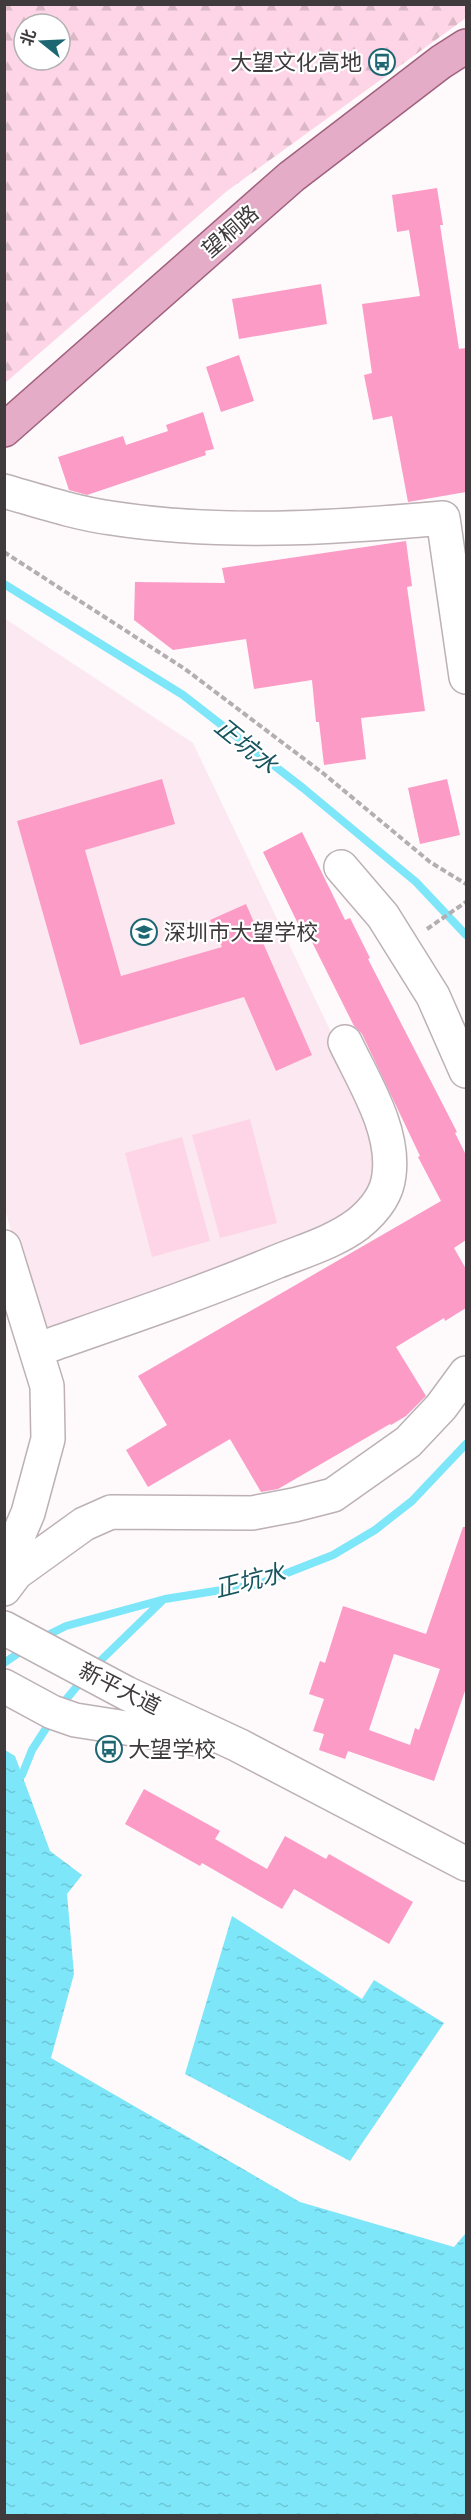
<svg xmlns="http://www.w3.org/2000/svg" width="471" height="2520" font-family="Mulish,'Noto Sans SC',sans-serif">
	<style>
		.built { fill: #fce8f0 }
		.grass { fill: #fed5e6 }
		.forest { fill: url(#forest-firs); fill-rule: evenodd }
		.water { fill: url(#water-ripples) }
		.lines { fill: none; stroke-linecap: round; stroke-linejoin: round }
		.stream { stroke: #7de6f8; stroke-width: 8 }
		.building { fill: #fb9bc6; fill-rule: evenodd }
		.minor-casing { stroke: #bcb1b5; stroke-width: 36 }
		.major-casing { stroke: #a0617e; stroke-width: 36 }
		.path { stroke: #b3aeb0; stroke-width: 4; stroke-dasharray: 6 3; stroke-linecap: butt }
		.minor { stroke: #fff; stroke-width: 33 }
		.major { stroke: #e5acc7; stroke-width: 33 }
		.labels { text-anchor: middle; stroke-width: 4.5; stroke-linejoin: round; paint-order: stroke }
		.poi-label { font-size: 22px; fill: #3f3b3d; stroke: #fff; text-anchor: start }
		.street-label { font-size: 22px; fill: #3f3b3d; stroke: #fff }
		.water-label { font-size: 24px; font-style: italic; fill: #17545e; stroke: #fff }
	</style>
	<defs>
		<pattern id="forest-firs" width="22" height="20" patternUnits="userSpaceOnUse" patternTransform="scale(1.5)"><rect width="22" height="20" fill="#fed5e6"/><path d="M5 1l3.5 6h-7zM16 11l3.5 6h-7z" fill="#dbb8c6"/></pattern>
		<pattern id="water-ripples" width="26" height="14" patternUnits="userSpaceOnUse" patternTransform="scale(1.5)"><rect width="26" height="14" fill="#7de6f8"/><path d="M2 4q2-2 4 0t4 0M15 11q2-2 4 0t4 0" fill="none" stroke="#6dc6d6"/></pattern>
	</defs>
	<rect width="100%" height="100%" fill="#fef9fb"/>
	<path class="built" d="M 4,618 L 193,743 L 350,1072 L 379,1148 L 369,1197 L 323,1235 L 40,1334 L 5,1209 Z"/>
	<path class="grass" d="M 250,1119 L 277,1223 L 220,1238 L 192,1135 Z
		M 182,1137 L 210,1241 L 152,1257 L 125,1153 Z"/>
	<path class="forest" d="M 5,4 L 466,4 L 466,18 L 227,191 L 5,383 ZM 24,24 L 60,24 L 60,60 L 24,60 Z"/>
	<path class="water" d="M 5,1750 L 15,1756 L 50,1851 L 82,1875 L 67,1894 L 74,1974 L 51,2058 L 300,2202 L 454,2247 L 466,2233 L 466,2515 L 5,2515 Z
		M 232,1916 L 362,1999 L 374,1980 L 444,2023 L 350,2161 L 185,2074 Z"/>
	<g class="lines">
		<path class="stream" d="M 4,584 L 183,695 L 303,788 L 416,882 L 466,935
			M 42,1638 L 66,1626 L 165,1599 L 259,1584 L 333,1555 L 375,1530 L 412,1501 L 466,1444
			M 4,1663 L 26,1648
			M 94,1667 L 162,1601
			M 59,1708 L 83,1679
			M 22,1775 L 32,1750 L 52,1719"/>
	</g>
	<path class="building" d="M 437,188 L 443,225 L 440,225 L 459,349 L 466,348 L 466,492 L 408,502 L 392,416 L 373,420 L 364,375 L 372,373 L 362,304 L 420,296 L 409,230 L 397,232 L 392,195 Z
		M 321,284 L 327,324 L 239,339 L 232,299 Z
		M 239,355 L 254,401 L 221,412 L 206,367 Z
		M 203,412 L 214,449 L 205,451 L 206,455 L 87,495 L 69,490 L 58,457 L 123,436 L 126,445 L 168,431 L 166,425 Z
		M 406,541 L 412,586 L 407,587 L 425,711 L 361,718 L 366,759 L 324,765 L 319,722 L 316,722 L 312,680 L 254,689 L 246,639 L 173,650 L 134,620 L 135,582 L 225,583 L 222,568 Z
		M 162,779 L 175,824 L 85,850 L 121,976 L 222,947 L 210,920 L 246,904 L 312,1055 L 276,1071 L 244,997 L 80,1045 L 17,821 Z
		M 447,779 L 460,835 L 420,844 L 408,788 Z
		M 302,832 L 345,920 L 350,918 L 370,958 L 368,959 L 457,1132 L 455,1133 L 466,1155 L 466,1240 L 454,1248 L 466,1269 L 466,1308 L 445,1321 L 444,1318 L 396,1347 L 426,1396 L 406,1416 L 391,1425 L 390,1424 L 278,1489 L 261,1492 L 230,1439 L 148,1487 L 126,1450 L 167,1425 L 138,1376 L 441,1201 L 418,1157 L 420,1156 L 362,1034 L 354,1026 L 308,934 L 304,936 L 263,852 Z
		M 463,1527 L 466,1527 L 466,1688 L 434,1781 L 348,1751 L 345,1759 L 319,1750 L 324,1734 L 313,1731 L 324,1699 L 309,1694 L 320,1661 L 325,1663 L 343,1606 L 426,1634 ZM 394,1654 L 440,1669 L 419,1730 L 415,1728 L 410,1745 L 369,1730 Z
		M 144,1789 L 220,1831 L 215,1839 L 267,1869 L 285,1836 L 326,1859 L 329,1854 L 413,1902 L 389,1944 L 294,1889 L 282,1909 L 202,1863 L 200,1866 L 125,1824 Z"/>
	<g class="lines">
		<defs>
			<path id="minor" d="M 4,491 C 39,501 75,513 111,518 C 220,535 333,528 443,518 L 466,677
				M 341,867 L 383,916 L 433,996 L 466,1071
				M 4,1247 L 47,1386 L 48,1439 L 28,1513 L 4,1569
				M 36,1350 C 116,1322 197,1295 276,1262 C 303,1251 334,1242 358,1224 C 374,1211 387,1196 389,1175 C 395,1130 364,1082 345,1042
				M 4,1589 L 16,1573 L 84,1524 L 111,1512 L 252,1513 L 294,1505 L 333,1495 L 408,1442 L 441,1407 L 466,1373
				M 4,1628 L 126,1693 L 238,1745 L 466,1864
				M 4,1686 L 52,1712 L 75,1720 L 203,1740"/>
			<path id="major" d="M 4,430 L 291,177 L 441,62 L 466,46"/>
		</defs>
		<use href="#minor" class="minor-casing"/>
		<use href="#major" class="major-casing"/>
		<path class="path" d="M 4,552 L 185,669 L 324,774 L 430,862 L 466,884
			M 427,929 L 466,902"/>
		<use href="#minor" class="minor"/>
		<use href="#major" class="major"/>
	</g>
	<defs>
		<symbol id="bus-ring" viewBox="-11 -11 22 22"><circle r="9.5" fill="#fff" stroke="#1d6773" stroke-width="1.5"/><path d="M-5-6H5V4H4V6H2V4H-2V6H-4V4H-5ZM-3.5-4V0h7V-4ZM-3.5 1.2v1.5H-2V1.2ZM2 1.2v1.5H3.5V1.2Z" fill="#1d6773"/></symbol>
		<symbol id="school-ring" viewBox="-11 -11 22 22"><circle r="9.5" fill="#fff" stroke="#1d6773" stroke-width="1.5"/><path d="M0-5L7-2L0 1L-7-2ZM-4 1L0 2.5L4 1V4Q0 6-4 4Z" fill="#1d6773"/></symbol>
	</defs>
	<g fill-rule="evenodd">
		<use href="#bus-ring" x="367" y="47" width="30" height="30"/>
		<use href="#school-ring" x="129" y="917" width="30" height="30"/>
		<use href="#bus-ring" x="94" y="1734" width="30" height="30"/>
	</g>
	<g class="labels">
		<g class="poi-label">
			<text x="362" y="70" text-anchor="end">大望文化高地</text>
			<text x="164" y="940">深圳市大望学校</text>
			<text x="128" y="1757">大望学校</text>
		</g>
		<g class="street-label">
			<text transform="translate(230 231) rotate(-41)" y="8">望桐路</text>
			<text transform="translate(120 1688) rotate(27)" y="8">新平大道</text>
		</g>
		<g class="water-label">
			<text transform="translate(246 746) rotate(39)" y="8">正坑水</text>
			<text transform="translate(250 1581) rotate(-14)" y="8">正坑水</text>
		</g>
	</g>
	<rect width="471" height="2520" fill="none" stroke="#3f3b3d" stroke-width="12"/>
	<g transform="translate(42 42) rotate(288)"><circle r="28" fill="#ffffff" stroke="#b2b1b1" stroke-width="1.5"/>
	<path d="M0-4.5L10 22L0 15L-10 22Z" fill="#1d6773"/>
	<text y="-9" font-size="16" font-weight="bold" text-anchor="middle" fill="#3f3b3d">北</text>
	</g>
</svg>
